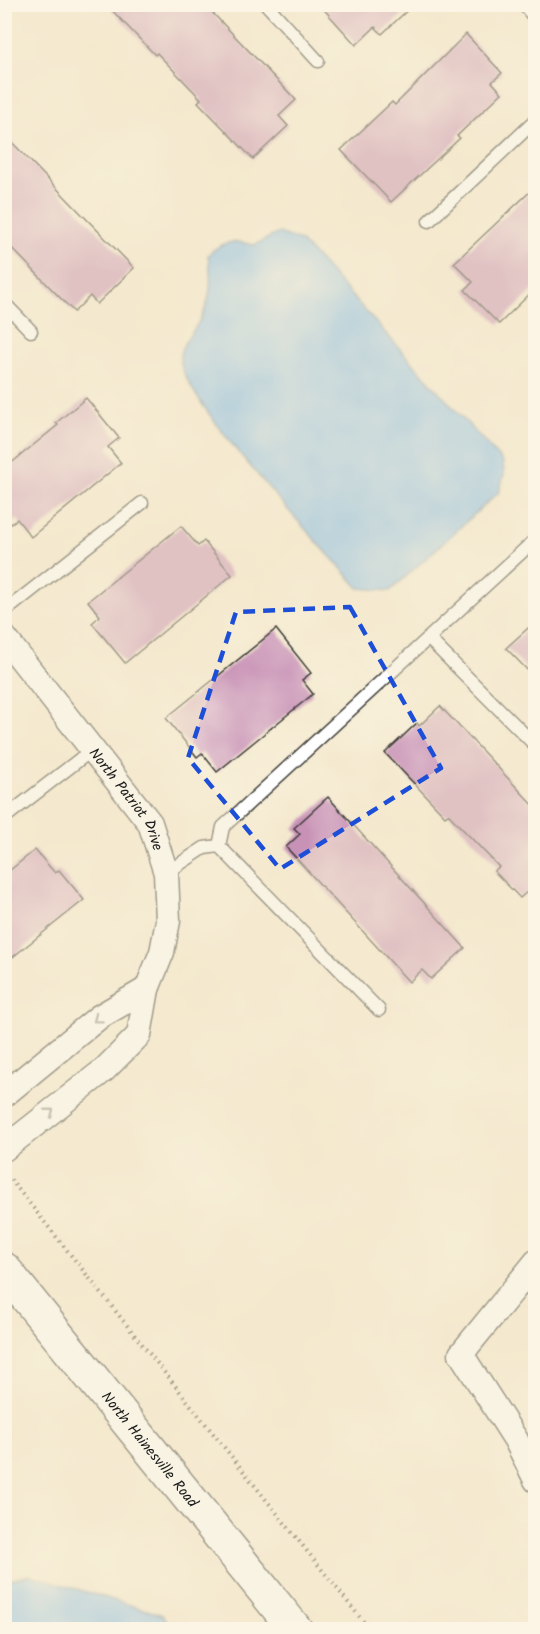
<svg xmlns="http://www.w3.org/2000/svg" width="540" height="1634" font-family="Kalam,sans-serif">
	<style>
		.water { fill: #78b8ec; stroke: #4a6a84; stroke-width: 1.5 }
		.building { fill: #c892b7 }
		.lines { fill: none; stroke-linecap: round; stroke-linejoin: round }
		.lane-casing { stroke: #3c3b37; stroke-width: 15 }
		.street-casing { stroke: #3c3b37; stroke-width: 27 }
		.secondary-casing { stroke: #3c3b37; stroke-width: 36 }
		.path { stroke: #3c3b37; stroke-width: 4; stroke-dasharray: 1.5 4.5; stroke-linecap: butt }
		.lane { stroke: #fff; stroke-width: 12 }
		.street { stroke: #fff; stroke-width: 24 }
		.secondary { stroke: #fff; stroke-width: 33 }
		.oneway { stroke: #999 }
		.marked { fill: none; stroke: #1d4ed8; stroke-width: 4.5; stroke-dasharray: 12 8; stroke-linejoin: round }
		.labels { text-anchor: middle; stroke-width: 4.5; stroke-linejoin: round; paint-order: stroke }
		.street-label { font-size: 15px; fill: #1c1c1c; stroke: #fcf5e5 }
	</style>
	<rect width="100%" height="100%" fill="#fcf5e5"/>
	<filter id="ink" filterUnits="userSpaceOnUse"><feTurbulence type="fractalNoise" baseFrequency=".0167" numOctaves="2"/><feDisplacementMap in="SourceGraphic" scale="12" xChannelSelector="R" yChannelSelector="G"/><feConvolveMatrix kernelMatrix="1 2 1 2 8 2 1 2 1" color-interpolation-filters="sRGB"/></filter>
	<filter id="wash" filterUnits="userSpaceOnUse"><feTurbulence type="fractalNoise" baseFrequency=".008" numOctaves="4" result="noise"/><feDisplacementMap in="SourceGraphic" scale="24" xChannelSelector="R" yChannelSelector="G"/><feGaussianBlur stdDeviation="1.35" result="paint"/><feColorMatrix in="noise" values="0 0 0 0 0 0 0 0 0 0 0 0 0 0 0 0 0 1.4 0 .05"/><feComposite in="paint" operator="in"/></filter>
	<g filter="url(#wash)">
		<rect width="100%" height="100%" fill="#f4e9ce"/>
		<path class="water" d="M 279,233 L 300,241 L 318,259 L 503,462 L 504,475 L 499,492 L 390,591 L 359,588 C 328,553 176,395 180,356 C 181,346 189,336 195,328 C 211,304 213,283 208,255 C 223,240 235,240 254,245 Z
			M 30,1575 L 163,1615 L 173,1629 L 5,1629 L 5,1581 Z"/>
		<g id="blocks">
			<path class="building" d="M 106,4 L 204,4 L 296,100 L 279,116 L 288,126 L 253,159 L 198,102 L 201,99 L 157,53 L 155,55 Z
				M 319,4 L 414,4 L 382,34 L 375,27 L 356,45 Z
				M 466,34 L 502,73 L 492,82 L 502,93 L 457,136 L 460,138 L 391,202 L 341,150 L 392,102 L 395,105 Z
				M 4,134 L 134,268 L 97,304 L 90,296 L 74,312 L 4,240 Z
				M 536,186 L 536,288 L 499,324 L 465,290 L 473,282 L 454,263 Z
				M 86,398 L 119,438 L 108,447 L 121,463 L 31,537 L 17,519 L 4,529 L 4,469 L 58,425 L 56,423 Z
				M 181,526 L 198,546 L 204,541 L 232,575 L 125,663 L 92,623 L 100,616 L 88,601 Z
				M 536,621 L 536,679 L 506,648 Z
				M 276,629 L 311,673 L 302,680 L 313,694 L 217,772 L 202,753 L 197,757 L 166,718 Z
				M 440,706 L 536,808 L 536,884 L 520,898 L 494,871 L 499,867 L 448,814 L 445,816 L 385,753 L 417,723 L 419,726 Z
				M 328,797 L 465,948 L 431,979 L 422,970 L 409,982 L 286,847 L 300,834 L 294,828 Z
				M 35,850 L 55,873 L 59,870 L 84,900 L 4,964 L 4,875 Z"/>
		</g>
	</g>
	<g filter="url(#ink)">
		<use href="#blocks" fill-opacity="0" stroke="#3c3b37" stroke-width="1.5"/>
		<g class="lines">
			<defs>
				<path id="lane" d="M 266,4 L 318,61
					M 429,221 L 536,120
					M 4,303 L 31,331
					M 4,612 L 142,503
					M 428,638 L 536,746
					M 4,818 L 93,749
					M 219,846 L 379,1010
					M 166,873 L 204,848 L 219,846 L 223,827 L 536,539"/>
				<g id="street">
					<path d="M 531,4 L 536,10"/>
					<path id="s1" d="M 4,637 L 150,823 L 166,873 L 168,921 L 162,952 L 147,989 L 139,1035 L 104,1070 L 4,1149"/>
					<path d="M 4,1095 L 99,1017 L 147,989"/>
					<path d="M 536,1262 L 461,1354 L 516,1440 L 536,1480"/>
				</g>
				<g id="secondary">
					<path id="s2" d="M 4,1269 L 296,1630"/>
				</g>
			</defs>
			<use href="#lane" class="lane-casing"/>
			<use href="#street" class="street-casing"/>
			<use href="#secondary" class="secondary-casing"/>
			<path class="path" d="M 7,1175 L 370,1630"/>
			<use href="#lane" class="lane"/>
			<use href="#street" class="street"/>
			<use href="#secondary" class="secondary"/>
		</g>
		<defs><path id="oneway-chevron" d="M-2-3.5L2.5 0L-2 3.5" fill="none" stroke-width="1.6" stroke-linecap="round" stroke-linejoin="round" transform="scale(1.5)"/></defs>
		<g class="oneway">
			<use href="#oneway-chevron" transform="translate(97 1019) rotate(143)"/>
			<use href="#oneway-chevron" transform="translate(50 1112) rotate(-38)"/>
		</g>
	</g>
	<path d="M0 0H540V1634H0ZM 350,607 L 441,768 L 280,869 L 188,758 L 236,612 Z" fill="#f4e9ce" fill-opacity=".55" fill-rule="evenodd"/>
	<path class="marked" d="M 350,607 L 441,768 L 280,869 L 188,758 L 236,612 Z"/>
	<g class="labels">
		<g class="street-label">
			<text dy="5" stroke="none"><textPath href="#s1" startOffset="204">North Patriot Drive</textPath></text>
			<text dy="5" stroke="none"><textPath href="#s2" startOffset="232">North Hainesville Road</textPath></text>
		</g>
	</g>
	<rect width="540" height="1634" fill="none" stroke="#fcf5e5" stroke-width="24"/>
</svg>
